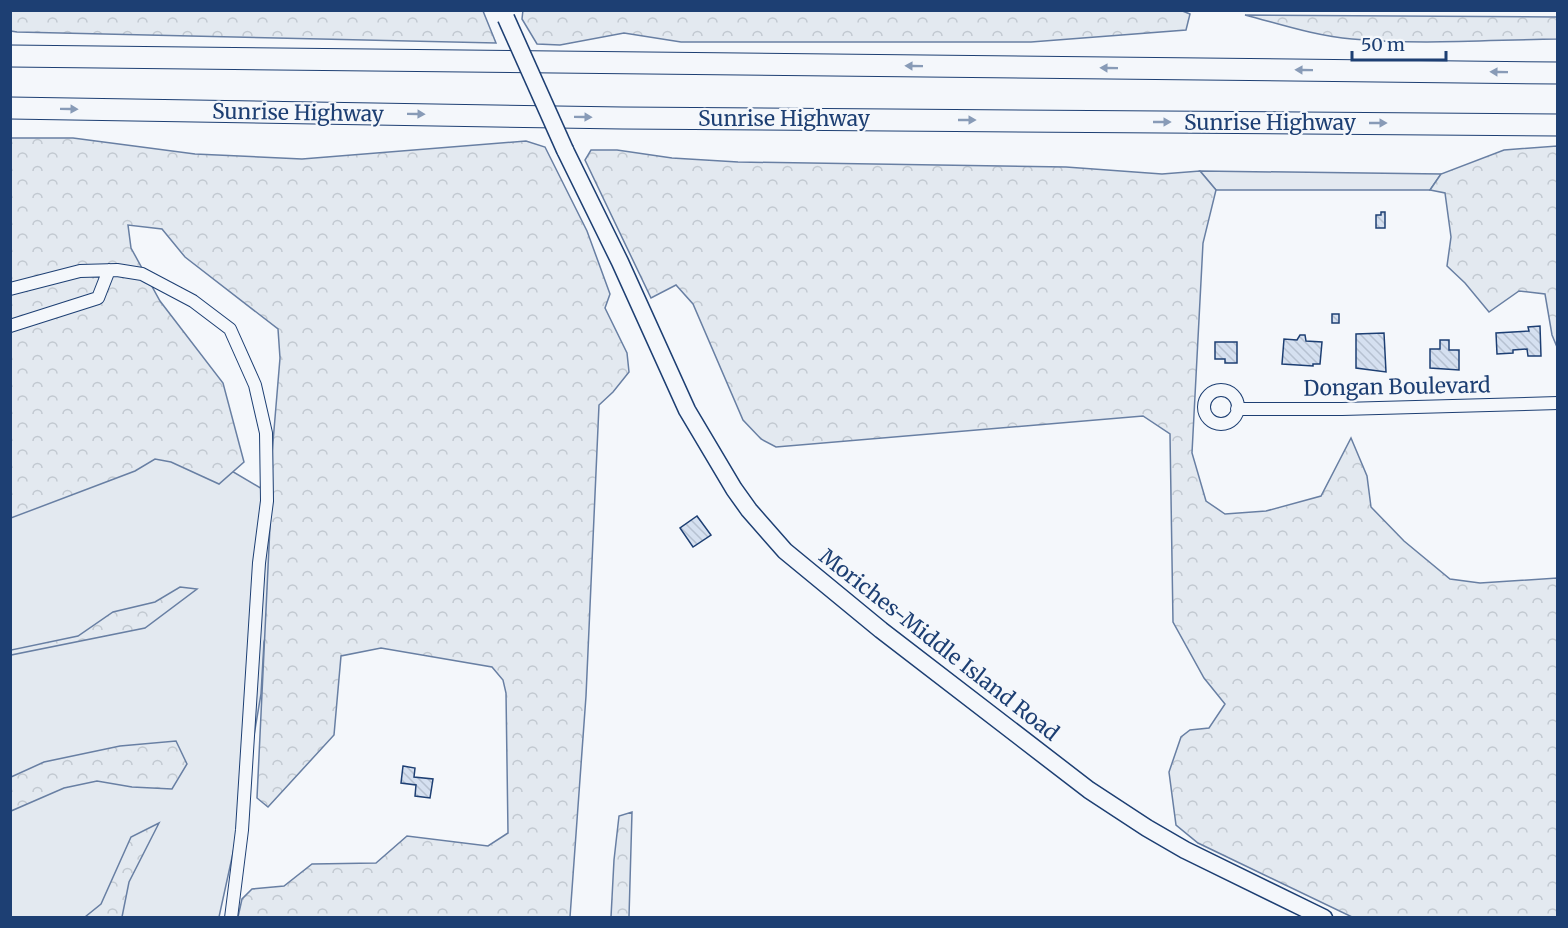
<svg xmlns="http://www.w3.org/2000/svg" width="1568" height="928" font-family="Merriweather,serif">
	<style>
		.grass { fill: #e3e9f0; stroke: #687fa3; stroke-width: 1.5 }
		.forest { fill: url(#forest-crowns); stroke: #687fa3; stroke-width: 1.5 }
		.building { fill: url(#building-back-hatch); stroke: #1d3f73; stroke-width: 1.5 }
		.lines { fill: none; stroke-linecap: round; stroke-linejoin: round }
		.minor-casing { stroke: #1d3f73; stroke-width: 14 }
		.secondary-casing { stroke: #1d3f73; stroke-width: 19 }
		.motorway-casing { stroke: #1d3f73; stroke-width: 23 }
		.minor { stroke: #f4f7fb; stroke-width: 12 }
		.secondary { stroke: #f4f7fb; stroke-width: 16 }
		.motorway { stroke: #f4f7fb; stroke-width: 21 }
		.secondary-bridge-casing { stroke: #1d3f73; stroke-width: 19; stroke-linecap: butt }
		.secondary-bridge { stroke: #f4f7fb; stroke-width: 16 }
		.oneway { fill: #889bb7 }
		.labels { text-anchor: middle; stroke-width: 4.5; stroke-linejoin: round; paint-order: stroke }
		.street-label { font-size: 21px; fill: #1d3f73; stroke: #f4f7fb }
	</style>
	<defs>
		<pattern id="forest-crowns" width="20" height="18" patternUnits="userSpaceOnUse" patternTransform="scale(1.5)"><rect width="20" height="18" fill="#e3e9f0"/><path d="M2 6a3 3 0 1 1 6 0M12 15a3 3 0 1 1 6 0" fill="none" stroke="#c2c9d1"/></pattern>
		<pattern id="building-back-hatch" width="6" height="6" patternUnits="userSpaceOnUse" patternTransform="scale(1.5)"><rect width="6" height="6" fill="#d5e0f0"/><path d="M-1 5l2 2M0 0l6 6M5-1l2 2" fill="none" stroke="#b6c1d1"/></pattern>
	</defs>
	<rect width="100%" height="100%" fill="#f4f7fb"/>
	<path class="grass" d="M 1200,171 L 1441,174 L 1430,190 L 1216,190 Z
		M 181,441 L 274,496 L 282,574 L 264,642 L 261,694 L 238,830 L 219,917 L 11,918 L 11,511 Z"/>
	<path class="forest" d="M 523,10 L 1180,10 L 1190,14 L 1186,30 L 1031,42 L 681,42 L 624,33 L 560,45 L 537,44 L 522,19 Z
		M 10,11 L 483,11 L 496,43 L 17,32 L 11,31 Z
		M 1245,15 L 1557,17 L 1557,39 C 1489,40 1420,45 1352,39 C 1315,36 1280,24 1245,15 Z
		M 11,138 L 73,138 L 195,154 L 302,159 L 526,141 L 545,147 L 587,231 L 610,294 L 605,308 L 627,353 L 629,372 L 613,392 L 599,405 L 586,696 L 570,917 L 238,917 L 242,899 L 252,889 L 284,886 L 312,864 L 376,863 L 407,836 L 488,846 L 508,833 L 506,693 L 503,680 L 492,667 L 381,648 L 341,656 L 334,735 L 268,807 L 257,798 L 270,526 L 272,454 L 280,358 L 278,329 L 185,257 L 162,229 L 128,225 L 131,248 L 160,301 L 223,383 L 244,462 L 219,484 L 171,462 L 155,459 L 135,471 L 11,518 Z
		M 1557,146 L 1558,347 L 1557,347 L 1552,335 L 1545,294 L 1519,291 L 1489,312 L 1465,283 L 1447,266 L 1451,237 L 1445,193 L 1430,190 L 1441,174 L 1504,150 Z
		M 591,150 L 617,150 L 672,158 L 738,162 L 1066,167 L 1162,174 L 1200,171 L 1216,190 L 1203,243 L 1192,453 L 1206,501 L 1225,514 L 1266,511 L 1321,496 L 1351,438 L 1367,476 L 1371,507 L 1404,541 L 1450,579 L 1480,583 L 1557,578 L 1557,917 L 1352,917 L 1198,843 L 1176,825 L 1169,772 L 1181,737 L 1190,730 L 1209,728 L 1225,704 L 1204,678 L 1173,622 L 1170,434 L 1143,416 L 776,447 L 761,439 L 743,420 L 693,304 L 676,285 L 651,298 L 585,160 Z
		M 180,587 L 197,589 L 145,628 L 11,655 L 11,650 L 78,636 L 113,612 L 155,602 Z
		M 176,741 L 187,764 L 172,789 L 132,787 L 97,781 L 64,788 L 11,811 L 11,777 L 44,762 L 120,746 Z
		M 632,812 L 629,917 L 611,917 L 614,860 L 619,816 Z
		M 159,823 L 129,882 L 122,917 L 85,917 L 101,904 L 131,837 Z"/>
	<path class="building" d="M 1381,212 L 1385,212 L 1385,228 L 1376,228 L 1376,215 L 1381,215 Z
		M 1332,314 L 1339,314 L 1339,323 L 1332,323 Z
		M 1540,326 L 1541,356 L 1528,356 L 1527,349 L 1513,350 L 1513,353 L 1497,354 L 1496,333 L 1529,331 L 1528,327 Z
		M 1384,333 L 1386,372 L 1356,368 L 1356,334 Z
		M 1300,335 L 1305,335 L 1306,341 L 1322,342 L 1320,364 L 1313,364 L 1313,366 L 1282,364 L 1284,339 L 1297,340 Z
		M 1440,340 L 1449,340 L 1449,350 L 1459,350 L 1459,370 L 1430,368 L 1430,349 L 1440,349 Z
		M 1215,342 L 1237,342 L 1237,363 L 1225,363 L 1225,359 L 1215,359 Z
		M 697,516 L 711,535 L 693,547 L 680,528 Z
		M 403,766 L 415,768 L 414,777 L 433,779 L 430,798 L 415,796 L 416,785 L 401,783 Z"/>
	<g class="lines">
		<defs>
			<path id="minor" d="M 10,289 L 80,271 L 117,270 L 142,274 L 193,301 L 230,329 L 255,385 L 266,433 L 267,501 L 259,563 L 242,830 L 231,918
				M 10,326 L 98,298 L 109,270
				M1204 407a17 17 0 1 1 34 0a17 17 0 1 1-34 0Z
				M 1237,409 L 1342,409 L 1558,403"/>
			<path id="secondary" d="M 565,150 L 620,262 L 687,410 L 734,489 L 749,510 L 785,551 L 881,630 L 1089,790 L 1147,828 L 1185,850 L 1324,918"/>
			<path id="motorway" d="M 10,56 L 1558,73
				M 10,108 L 622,118 L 1558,125"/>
		</defs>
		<use href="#minor" class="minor-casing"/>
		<use href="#secondary" class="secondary-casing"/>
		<use href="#motorway" class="motorway-casing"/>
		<use href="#minor" class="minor"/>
		<use href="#secondary" class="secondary"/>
		<use href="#motorway" class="motorway"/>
		<defs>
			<path id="secondary-bridge" d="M 506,18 L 565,150"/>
		</defs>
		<use href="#secondary-bridge" class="secondary-bridge-casing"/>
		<use href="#secondary-bridge" class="secondary-bridge"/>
	</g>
	<defs><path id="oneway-solid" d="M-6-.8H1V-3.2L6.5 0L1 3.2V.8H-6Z" transform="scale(1.5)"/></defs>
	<g class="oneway">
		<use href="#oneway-solid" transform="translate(914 66) rotate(-179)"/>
		<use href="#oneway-solid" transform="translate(1109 68) rotate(-179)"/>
		<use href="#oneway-solid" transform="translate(1304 70) rotate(-179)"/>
		<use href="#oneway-solid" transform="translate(1499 72) rotate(-179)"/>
		<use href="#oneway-solid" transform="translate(69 109) rotate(1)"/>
		<use href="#oneway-solid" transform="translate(416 114) rotate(1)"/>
		<use href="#oneway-solid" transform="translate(583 117) rotate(1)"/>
		<use href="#oneway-solid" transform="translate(967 120)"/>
		<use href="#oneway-solid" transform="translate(1162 122)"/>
		<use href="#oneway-solid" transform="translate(1378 123)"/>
	</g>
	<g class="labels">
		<g class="street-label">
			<text transform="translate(298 113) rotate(1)" y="7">Sunrise Highway</text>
			<text x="784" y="126">Sunrise Highway</text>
			<text x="1270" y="130">Sunrise Highway</text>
			<text transform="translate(1397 387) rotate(-1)" y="7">Dongan Boulevard</text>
			<text transform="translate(939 645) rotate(38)" y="7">Moriches-Middle Island Road</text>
		</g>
	</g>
	<rect width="1568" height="928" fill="none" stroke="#1d3f73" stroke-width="24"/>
	<path d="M1352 51v9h94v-9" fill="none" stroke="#1d3f73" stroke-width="3"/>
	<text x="1361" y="51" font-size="18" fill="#1d3f73" stroke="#f4f7fb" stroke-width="4.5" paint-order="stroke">50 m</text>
</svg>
